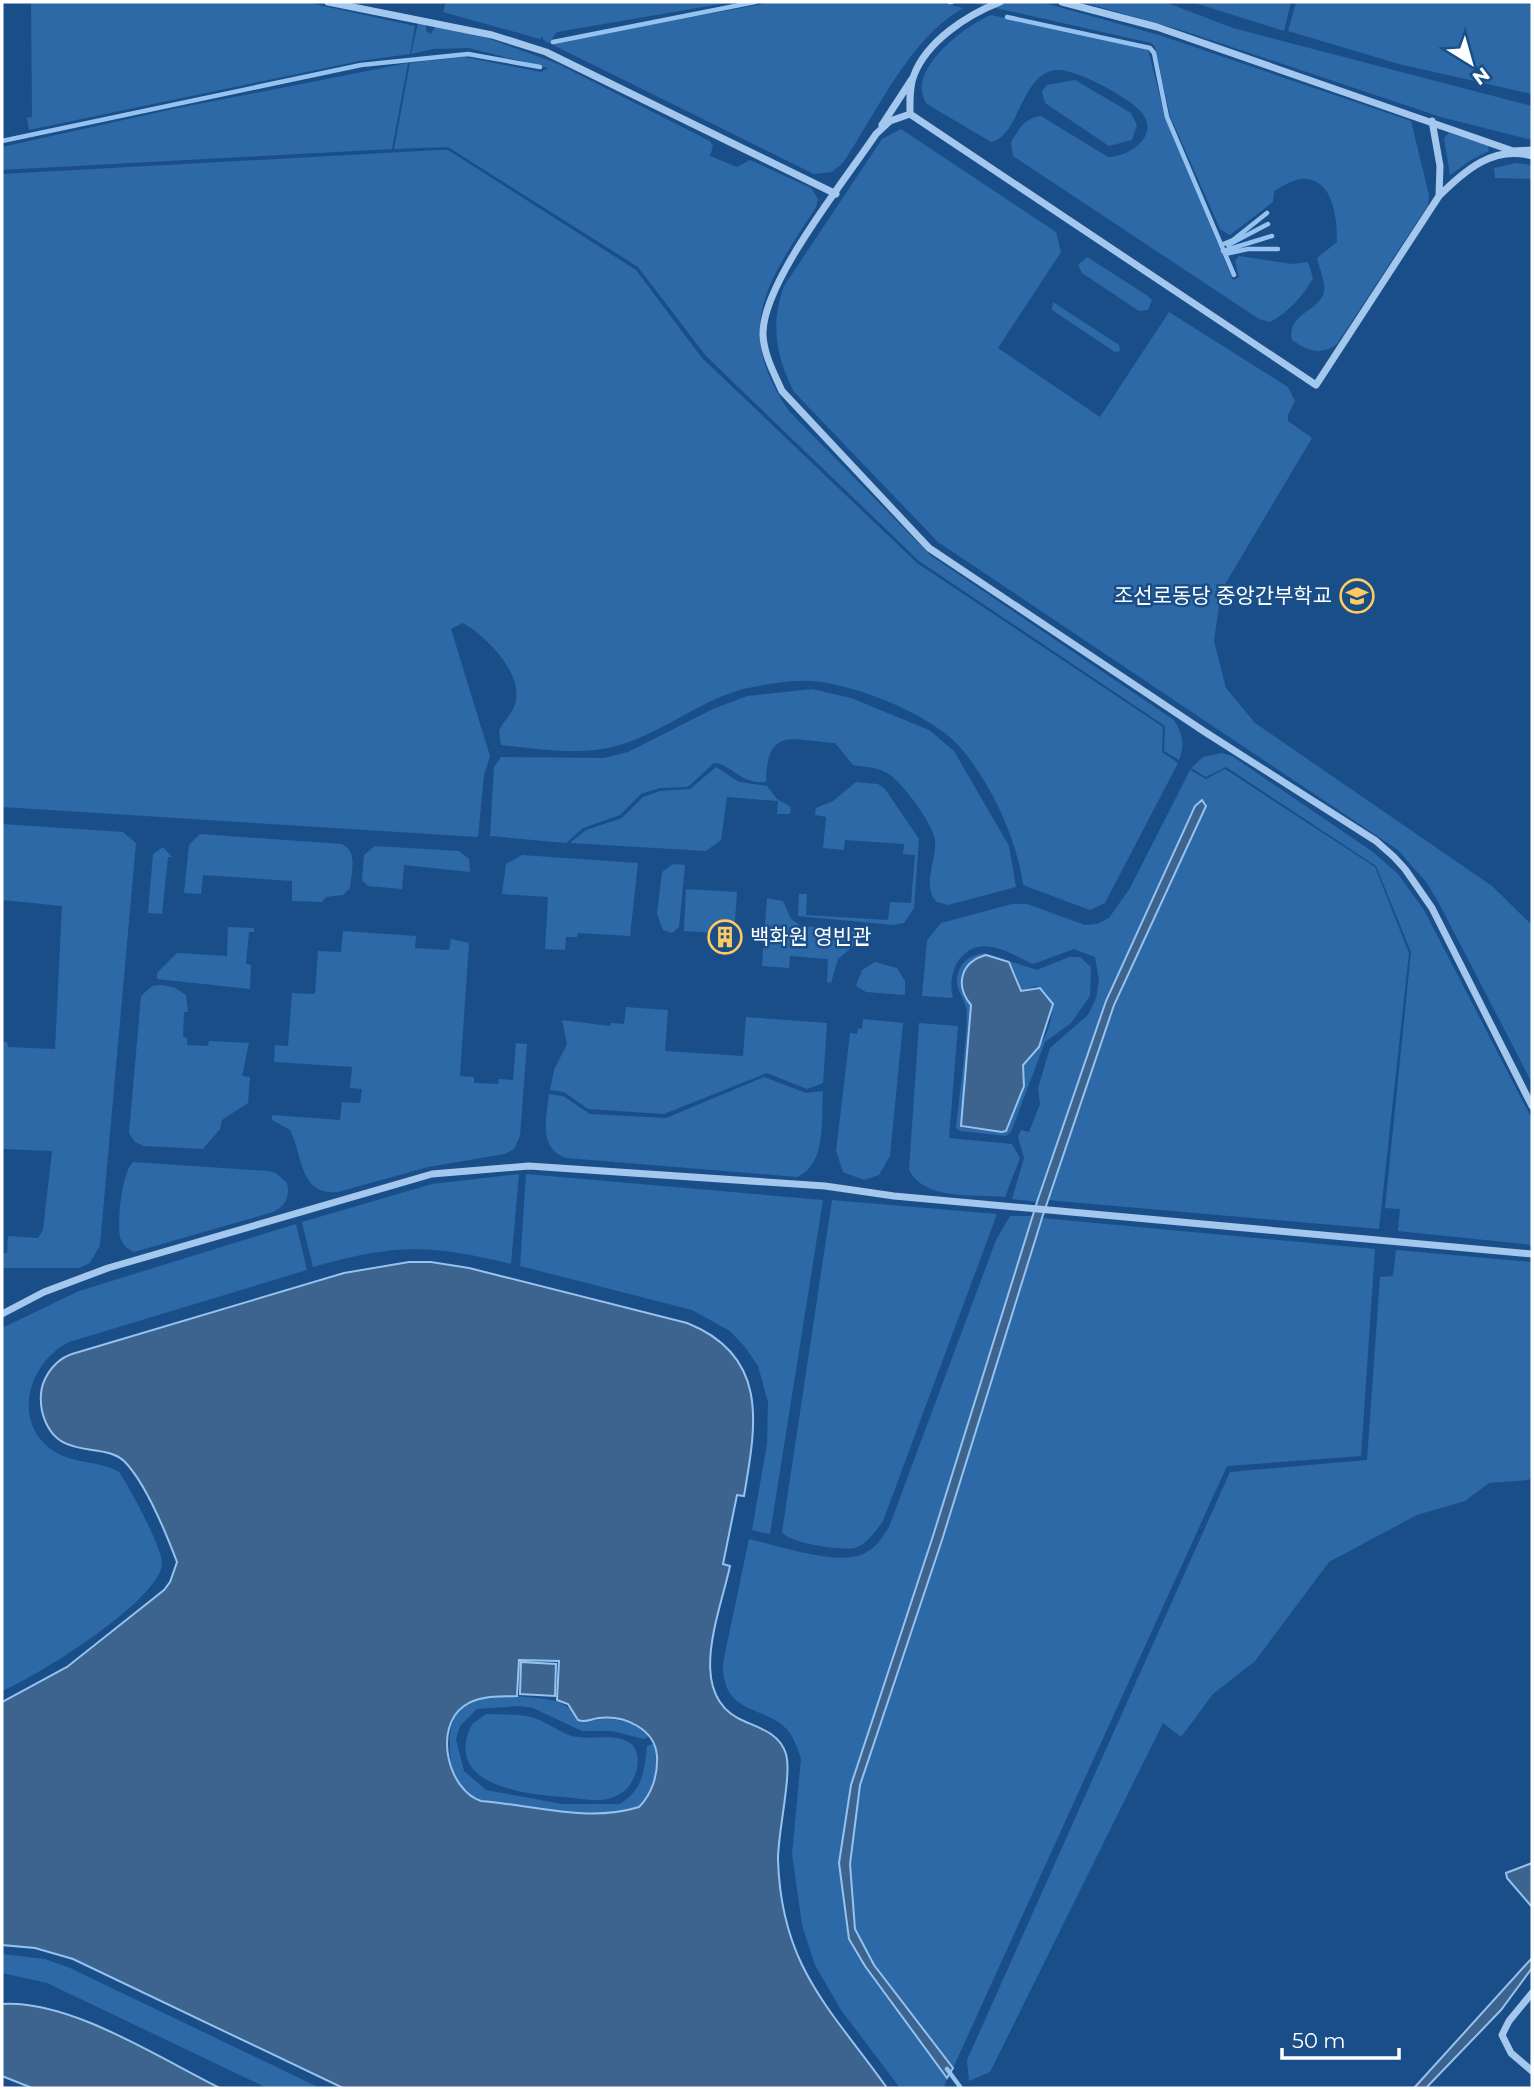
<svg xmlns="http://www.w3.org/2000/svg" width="1534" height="2090" font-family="Montserrat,'Noto Sans KR',sans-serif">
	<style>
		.green { fill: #2d69a7; fill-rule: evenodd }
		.water { fill: #3d648e; stroke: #96c2ef; stroke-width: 2; fill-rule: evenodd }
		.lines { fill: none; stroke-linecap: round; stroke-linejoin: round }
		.stream { stroke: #96c2ef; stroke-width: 4.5 }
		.minor { stroke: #a3c7ed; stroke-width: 7 }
		.labels { text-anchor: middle; stroke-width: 5; stroke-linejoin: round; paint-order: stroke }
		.poi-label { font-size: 21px; fill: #fff; stroke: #1a4e89; text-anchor: end }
	</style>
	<rect width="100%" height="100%" fill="#1a4e89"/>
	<path class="green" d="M 31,2 L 305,2 L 415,26 L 410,54 L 359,61 L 29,130 L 27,118 L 32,117 Z
		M 446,2 L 732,2 L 557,32 L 552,39 L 554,43 L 774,2 L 938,2 L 963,8 C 910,38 876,113 843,163 L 832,172 L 814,174 L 543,40 L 543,36 L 540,39 L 443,12 Z
		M 969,2 L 1041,2 L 1159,35 L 1411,121 L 1429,195 L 1428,205 L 1337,344 C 1321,356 1308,351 1292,340 C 1286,314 1320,311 1324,292 C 1326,282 1319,268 1317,258 L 1337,242 C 1337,219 1334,175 1299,179 C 1291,181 1281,187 1274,191 L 1273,202 L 1230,235 L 1220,229 L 1170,116 L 1155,47 L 1151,43 Z
		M 1082,2 L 1165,2 L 1233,28 L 1532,106 L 1532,140 L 1441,117 L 1181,30 Z
		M 1192,2 L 1291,2 L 1284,31 Z
		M 1296,2 L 1532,2 L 1532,94 L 1399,64 L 1288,31 Z
		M 991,15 L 1148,49 L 1165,117 L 1233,280 L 1239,277 L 1235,261 L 1239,256 L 1292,264 L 1308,262 L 1313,278 C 1304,295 1288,313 1270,322 L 1259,319 L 1013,156 L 1011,142 C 1019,129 1024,118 1041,116 L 1108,157 C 1129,157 1160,136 1142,113 C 1130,98 1077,69 1057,70 C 1021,72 1020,136 991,142 L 927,104 C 904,72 964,26 991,15 Z
		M 418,23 L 426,25 L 426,31 L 431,34 L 436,25 L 493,40 L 556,63 L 710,141 L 713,146 L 710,156 L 737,167 L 750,160 L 811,188 L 818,199 L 816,207 C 769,281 731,327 789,411 L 930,555 L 1174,720 C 1183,734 1185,745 1179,760 L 1164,751 L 1165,726 L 919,561 L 706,356 L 638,267 L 448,147 L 394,149 L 410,63 L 464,57 L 541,72 L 548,68 L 469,48 L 433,49 L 411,54 Z
		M 408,63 L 392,149 L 2,170 L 2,147 L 173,109 Z
		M 1075,80 L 1131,113 L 1137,125 L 1132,140 L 1109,146 L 1045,103 L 1042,91 L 1047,85 Z
		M 901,129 L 1056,232 L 1061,252 L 998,348 L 1100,417 L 1169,312 L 1288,387 L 1295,401 L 1288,415 L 1288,421 L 1312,438 L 1221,591 L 1214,641 L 1226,688 L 1255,723 L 1492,886 L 1532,925 L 1532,1083 L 1441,907 L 1427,883 L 1398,850 L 938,542 L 794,392 C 776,356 770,325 784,286 L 882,139 Z
		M 1449,133 L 1488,146 L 1489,151 L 1471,160 L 1450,175 L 1444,138 Z
		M 438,150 L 448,150 L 636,270 L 702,358 L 917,563 L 1163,727 L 1162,752 L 1178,763 L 1105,903 L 1090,910 L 1023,885 C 1017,839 991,783 960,747 C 931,714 854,684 812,681 C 791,680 768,684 748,688 C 703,698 667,730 623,744 C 584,757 541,749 501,745 L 499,730 C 503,722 511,715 514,707 C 527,676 486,636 463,623 L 451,629 L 490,756 L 484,775 L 478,837 L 2,807 L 2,174 Z
		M 1516,163 L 1532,165 L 1532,179 L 1495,178 L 1494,168 Z
		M 1087,257 L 1148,296 L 1152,300 L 1148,310 L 1139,311 L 1082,273 L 1078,265 Z
		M 1053,302 L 1119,345 L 1120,351 L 1115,352 L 1052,310 Z
		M 812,689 L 851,698 L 929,730 L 954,751 L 1009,846 L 1016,887 L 948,905 L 937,902 C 921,887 937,860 935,840 C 933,824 900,778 885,772 C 876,767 864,767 853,765 L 835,743 C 791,740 767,726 766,782 C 741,785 732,764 714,763 L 688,787 L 660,788 L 641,794 L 620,815 L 583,828 L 566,843 L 490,836 L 494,767 L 501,757 L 604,758 L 628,752 L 713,709 L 747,696 Z
		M 1222,753 L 1232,756 L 1373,852 L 1398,874 L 1424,910 L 1532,1119 L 1532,1245 L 1398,1231 L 1400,1209 L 1385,1208 L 1411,952 L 1376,866 L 1226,767 L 1206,777 L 1191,768 L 1203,757 Z
		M 716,767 L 739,782 L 767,786 L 777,799 L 791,807 L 790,814 L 777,814 L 778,801 L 727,797 L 721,840 L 706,851 L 570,843 L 586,830 L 622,818 L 643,797 L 660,791 L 690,789 Z
		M 1225,769 L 1375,867 L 1409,953 L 1379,1229 L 1047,1200 L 1114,1005 L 1206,802 L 1195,806 L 1106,1001 L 1037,1202 L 1012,1199 L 1024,1158 L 1018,1137 L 1021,1130 L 1029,1132 L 1040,1104 L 1038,1088 L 1050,1048 L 1088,1015 L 1096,998 L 1099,981 L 1095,957 L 1074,949 L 1033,964 C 1020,958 1007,950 992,947 C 962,941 946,972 953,998 L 922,996 L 927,940 L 941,923 L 1012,904 L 1027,904 L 1085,925 L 1097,924 L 1109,918 L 1130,888 L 1190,770 L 1206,779 Z
		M 856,782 L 878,784 L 885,789 L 919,839 L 914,908 L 904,923 L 893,925 L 798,916 L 799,894 L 807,894 L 806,915 L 888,920 L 890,902 L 911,903 L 915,855 L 903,854 L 904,844 L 845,840 L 844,850 L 823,848 L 826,817 L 815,815 L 816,808 L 833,801 Z
		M 2,824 L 123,832 L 136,843 L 100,1245 L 90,1263 L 79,1268 L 2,1268 L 2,1253 L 7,1253 L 8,1236 L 38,1238 L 43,1230 L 52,1151 L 2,1149 L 2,1042 L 7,1042 L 8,1047 L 55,1049 L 62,906 L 2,900 Z
		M 200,834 L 341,844 C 359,851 351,873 350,888 L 343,895 L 326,897 L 322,902 L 292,901 L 292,881 L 203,875 L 201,894 L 184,893 L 189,845 Z
		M 375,846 L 459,851 L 469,859 L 470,872 L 404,865 L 402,889 L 368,886 L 362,880 L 364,855 Z
		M 163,847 L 172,857 L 168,857 L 162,914 L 148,913 L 153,854 Z
		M 522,855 L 638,863 L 630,936 L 578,933 L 577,937 L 566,937 L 565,950 L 545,949 L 548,897 L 502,894 L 506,864 Z
		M 673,864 L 685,865 L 679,927 L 672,933 L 663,930 L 657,914 L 662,872 Z
		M 686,889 L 737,892 L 734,934 L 684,931 Z
		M 767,898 L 783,901 L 791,919 L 801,926 L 871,931 L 838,959 L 831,983 L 827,982 L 828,959 L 790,956 L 789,968 L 762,966 Z
		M 228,927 L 254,928 L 254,932 L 249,932 L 246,964 L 251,965 L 250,989 L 157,979 L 157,973 L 177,953 L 227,956 Z
		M 343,931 L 416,936 L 415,948 L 449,950 L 451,939 L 469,943 L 460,1076 L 474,1077 L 474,1083 L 498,1084 L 499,1079 L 513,1080 L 516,1043 L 527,1044 L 520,1136 L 514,1149 L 505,1154 L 428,1167 L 338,1192 C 299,1196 303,1155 290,1130 L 272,1120 L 272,1115 L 340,1120 L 342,1102 L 360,1103 L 362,1089 L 350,1088 L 352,1067 L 274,1062 L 275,1045 L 288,1046 L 292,993 L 315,994 L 318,951 L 341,952 Z
		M 984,953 L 1037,970 L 1069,957 L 1080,957 L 1091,967 L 1090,996 L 1071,1023 L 1045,1042 L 1011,1132 L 1006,1136 L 960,1131 L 956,1128 C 958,1108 970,1019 966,1007 C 962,993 953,987 959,971 C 963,959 973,955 984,953 ZM 1003,958 L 1013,968 L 1022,991 L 1036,986 C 1061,996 1052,1031 1037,1048 C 1032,1055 1027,1058 1023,1065 L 1023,1086 L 1002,1132 L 964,1128 L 961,1126 L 971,1005 Z
		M 875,962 L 897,968 L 905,981 L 905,995 L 866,992 L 856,986 L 862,970 Z
		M 162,985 L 175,988 L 186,995 L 188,1012 L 184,1012 L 183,1037 L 187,1038 L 187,1045 L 208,1046 L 209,1041 L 249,1043 L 242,1076 L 250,1077 L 248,1103 L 222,1120 L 220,1129 L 203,1149 L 144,1146 L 135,1142 L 129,1133 L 141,996 L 152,986 Z
		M 626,1007 L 668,1010 L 665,1051 L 743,1056 L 746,1017 L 827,1023 L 823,1083 L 807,1089 L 767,1073 L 664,1114 L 588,1109 L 564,1092 L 550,1090 L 554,1070 L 567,1044 L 562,1020 L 610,1026 L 611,1023 L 624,1024 Z
		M 863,1019 L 903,1023 L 890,1156 L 879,1175 L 864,1180 L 843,1172 L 836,1151 L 850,1033 L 857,1034 L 858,1028 L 862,1029 Z
		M 919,1023 L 958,1026 L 949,1138 L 1012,1144 L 1020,1158 L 1005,1197 C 975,1194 925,1201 909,1170 Z
		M 764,1077 L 806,1093 L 823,1091 C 821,1119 827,1164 797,1177 L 566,1158 C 537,1148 547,1117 549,1094 L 563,1096 L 590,1114 L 666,1118 Z
		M 133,1162 L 269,1171 L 276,1173 L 287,1183 C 290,1196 286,1206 273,1212 L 134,1252 C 128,1249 122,1245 120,1237 C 117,1222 122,1171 133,1162 Z
		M 519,1174 L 511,1264 C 428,1244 396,1244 313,1267 L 302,1222 L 432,1184 Z
		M 526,1174 L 823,1200 L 770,1534 L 752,1530 L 767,1444 L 768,1402 L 758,1366 L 745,1347 L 730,1331 L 692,1310 L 520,1266 Z
		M 832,1200 L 997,1214 L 883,1521 C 876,1531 867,1544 855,1548 C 842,1551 788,1543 782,1532 Z
		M 1010,1216 L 1033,1216 L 933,1536 L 851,1785 L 839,1863 L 849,1939 L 865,1966 L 947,2078 L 944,2088 L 900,2088 L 841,2010 L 815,1965 L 802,1925 L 792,1854 L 801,1759 C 798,1750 795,1741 790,1733 C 766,1703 722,1718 723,1663 L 749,1539 C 777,1545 837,1566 863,1554 C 876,1548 882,1538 889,1527 L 996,1240 Z
		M 1042,1218 L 1375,1249 L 1361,1456 L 1227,1466 L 953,2068 L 874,1965 L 855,1929 L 850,1864 L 860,1785 L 942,1540 Z
		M 296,1224 L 307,1270 L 69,1342 C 27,1363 10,1426 57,1453 C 77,1464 100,1461 119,1472 C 129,1486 163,1549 162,1564 C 159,1601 36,1677 2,1691 L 2,1328 L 79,1291 Z
		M 1396,1250 L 1532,1262 L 1532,1476 L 1528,1480 L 1489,1483 L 1465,1501 L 1417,1515 L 1329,1562 L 1255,1661 L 1213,1694 L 1181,1737 L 1163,1723 L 990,2072 L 969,2081 L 967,2060 L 1230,1472 L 1367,1460 L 1380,1277 L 1393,1276 Z
		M 517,1696 C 556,1700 557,1697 588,1722 C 608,1714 635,1721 651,1736 L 644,1739 L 612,1731 L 582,1731 L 533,1708 L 519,1706 L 477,1709 L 460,1726 L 456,1739 L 464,1771 L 486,1790 L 562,1804 L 620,1804 C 642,1791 645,1770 647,1746 L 655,1743 C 660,1760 657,1796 639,1807 C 614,1823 497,1806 469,1797 C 455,1784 451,1771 450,1752 C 446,1703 473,1696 517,1696 Z
		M 486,1714 C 502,1715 519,1713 534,1718 C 547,1722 559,1732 572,1736 C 591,1741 613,1732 630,1743 C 639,1749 639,1763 636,1772 C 632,1785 624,1794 611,1798 C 597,1803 578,1798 563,1797 C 523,1794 442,1785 472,1724 Z
		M 2,1954 L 45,1959 L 70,1968 L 320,2088 L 267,2088 L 47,1983 L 2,1973 Z"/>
	<path class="water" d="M 1202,800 L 1206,806 L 1114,1005 L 1042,1218 L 942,1540 L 860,1785 L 850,1864 L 855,1929 L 874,1965 L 953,2068 L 947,2078 L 865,1966 L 849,1939 L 839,1863 L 851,1785 L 933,1536 L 1037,1202 L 1106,1001 L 1195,806 Z
		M 986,955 L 1009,962 L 1021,991 L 1040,988 L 1053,1004 L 1039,1047 L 1023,1065 L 1024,1086 L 1006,1131 L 1002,1132 L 961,1126 L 971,1005 C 955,986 960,962 986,955 Z
		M 409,1262 L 431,1262 L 469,1268 L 687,1323 C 770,1356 756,1425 744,1496 L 737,1495 L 723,1564 L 730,1566 C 720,1614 683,1698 746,1722 C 763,1729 780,1735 786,1754 C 792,1775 778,1831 778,1859 C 781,1967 830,2008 887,2088 L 343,2088 L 73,1959 L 35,1948 L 2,1945 L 2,1702 L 67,1667 L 164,1590 L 170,1582 L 177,1562 C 166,1533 146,1483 124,1461 C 102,1440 55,1464 42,1411 C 40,1400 40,1389 45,1379 C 51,1367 60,1358 72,1354 L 344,1273 ZM 519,1660 L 559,1661 L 557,1700 L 568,1704 L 578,1720 C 587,1723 590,1719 599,1718 C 625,1715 655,1729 657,1756 C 658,1775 652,1794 639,1807 C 587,1823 533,1805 481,1801 C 448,1790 433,1728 464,1706 C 479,1695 499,1697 517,1696 Z
		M 521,1662 L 556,1664 L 555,1696 L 520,1694 Z
		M 1532,1863 L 1532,1907 L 1507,1878 L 1506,1873 Z
		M 1532,1958 L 1532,1968 L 1501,2010 L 1426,2088 L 1414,2088 Z
		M 2,2004 C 69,1999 159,2058 220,2088 L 32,2088 L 2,2076 Z"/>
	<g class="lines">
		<path class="stream" d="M 949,2 L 952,2
			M 1007,17 L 1150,48 L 1154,53 L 1167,117 L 1234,275
			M 553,42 L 755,2
			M 2,141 L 361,65 L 468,54 L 540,67
			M 1221,245 L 1233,240 L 1267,213
			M 1228,245 L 1268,224
			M 1223,251 L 1272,236
			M 1225,254 L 1248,249 L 1278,249
			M 947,2069 L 961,2088"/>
		<path class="minor" d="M 328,2 L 492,35 L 546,52 L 836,194
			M 1062,2 L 1157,27 L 1513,151 L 1532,150
			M 910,114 C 910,101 909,87 914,75 C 927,41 967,15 1000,2
			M 1432,121 L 1440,166 L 1439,196
			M 882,125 L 912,79
			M 1532,156 C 1494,145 1465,170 1439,196 L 1316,385 L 910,114 L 890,121 L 876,134 C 846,179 761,284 763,335 C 764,355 774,373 782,391 L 929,548 L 1205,732 L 1376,841 L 1394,857 L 1405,869 L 1432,908 L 1532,1106
			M 2,1314 L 44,1292 L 108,1268 L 432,1174 L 529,1166 L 825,1186 L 894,1196 L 1532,1254
			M 1532,1993 L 1509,2021 L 1502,2035 L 1511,2053 L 1532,2071"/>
	</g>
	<defs>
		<symbol id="university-ring" viewBox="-11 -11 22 22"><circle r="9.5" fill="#1a4e89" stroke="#ffcb5f" stroke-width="1.5"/><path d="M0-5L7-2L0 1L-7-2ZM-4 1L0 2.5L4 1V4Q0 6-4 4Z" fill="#ffcb5f"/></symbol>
		<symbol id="building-ring" viewBox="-11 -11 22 22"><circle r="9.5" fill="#1a4e89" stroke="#ffcb5f" stroke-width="1.5"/><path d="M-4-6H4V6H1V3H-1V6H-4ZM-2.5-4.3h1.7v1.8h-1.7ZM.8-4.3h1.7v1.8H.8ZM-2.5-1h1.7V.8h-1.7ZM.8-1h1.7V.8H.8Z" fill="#ffcb5f"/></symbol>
	</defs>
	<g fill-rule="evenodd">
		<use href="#university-ring" x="1338" y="577" width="38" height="38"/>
		<use href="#building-ring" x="706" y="918" width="38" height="38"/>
	</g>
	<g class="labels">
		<g class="poi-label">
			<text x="1332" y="603">조선로동당 중앙간부학교</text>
			<text x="750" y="944" text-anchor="start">백화원 영빈관</text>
		</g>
	</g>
	<rect width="1534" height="2090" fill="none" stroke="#ffffff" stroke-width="7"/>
	<g transform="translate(1471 63) rotate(143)" stroke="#1a4e89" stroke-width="5" paint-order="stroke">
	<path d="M0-5L12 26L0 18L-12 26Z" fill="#ffffff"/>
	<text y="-10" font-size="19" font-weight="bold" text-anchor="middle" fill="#ffffff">N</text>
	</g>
	<path d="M1282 2048v10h117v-10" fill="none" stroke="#ffffff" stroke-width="3.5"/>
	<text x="1292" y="2048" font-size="21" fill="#ffffff" stroke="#1a4e89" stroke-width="5" paint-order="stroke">50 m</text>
</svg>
